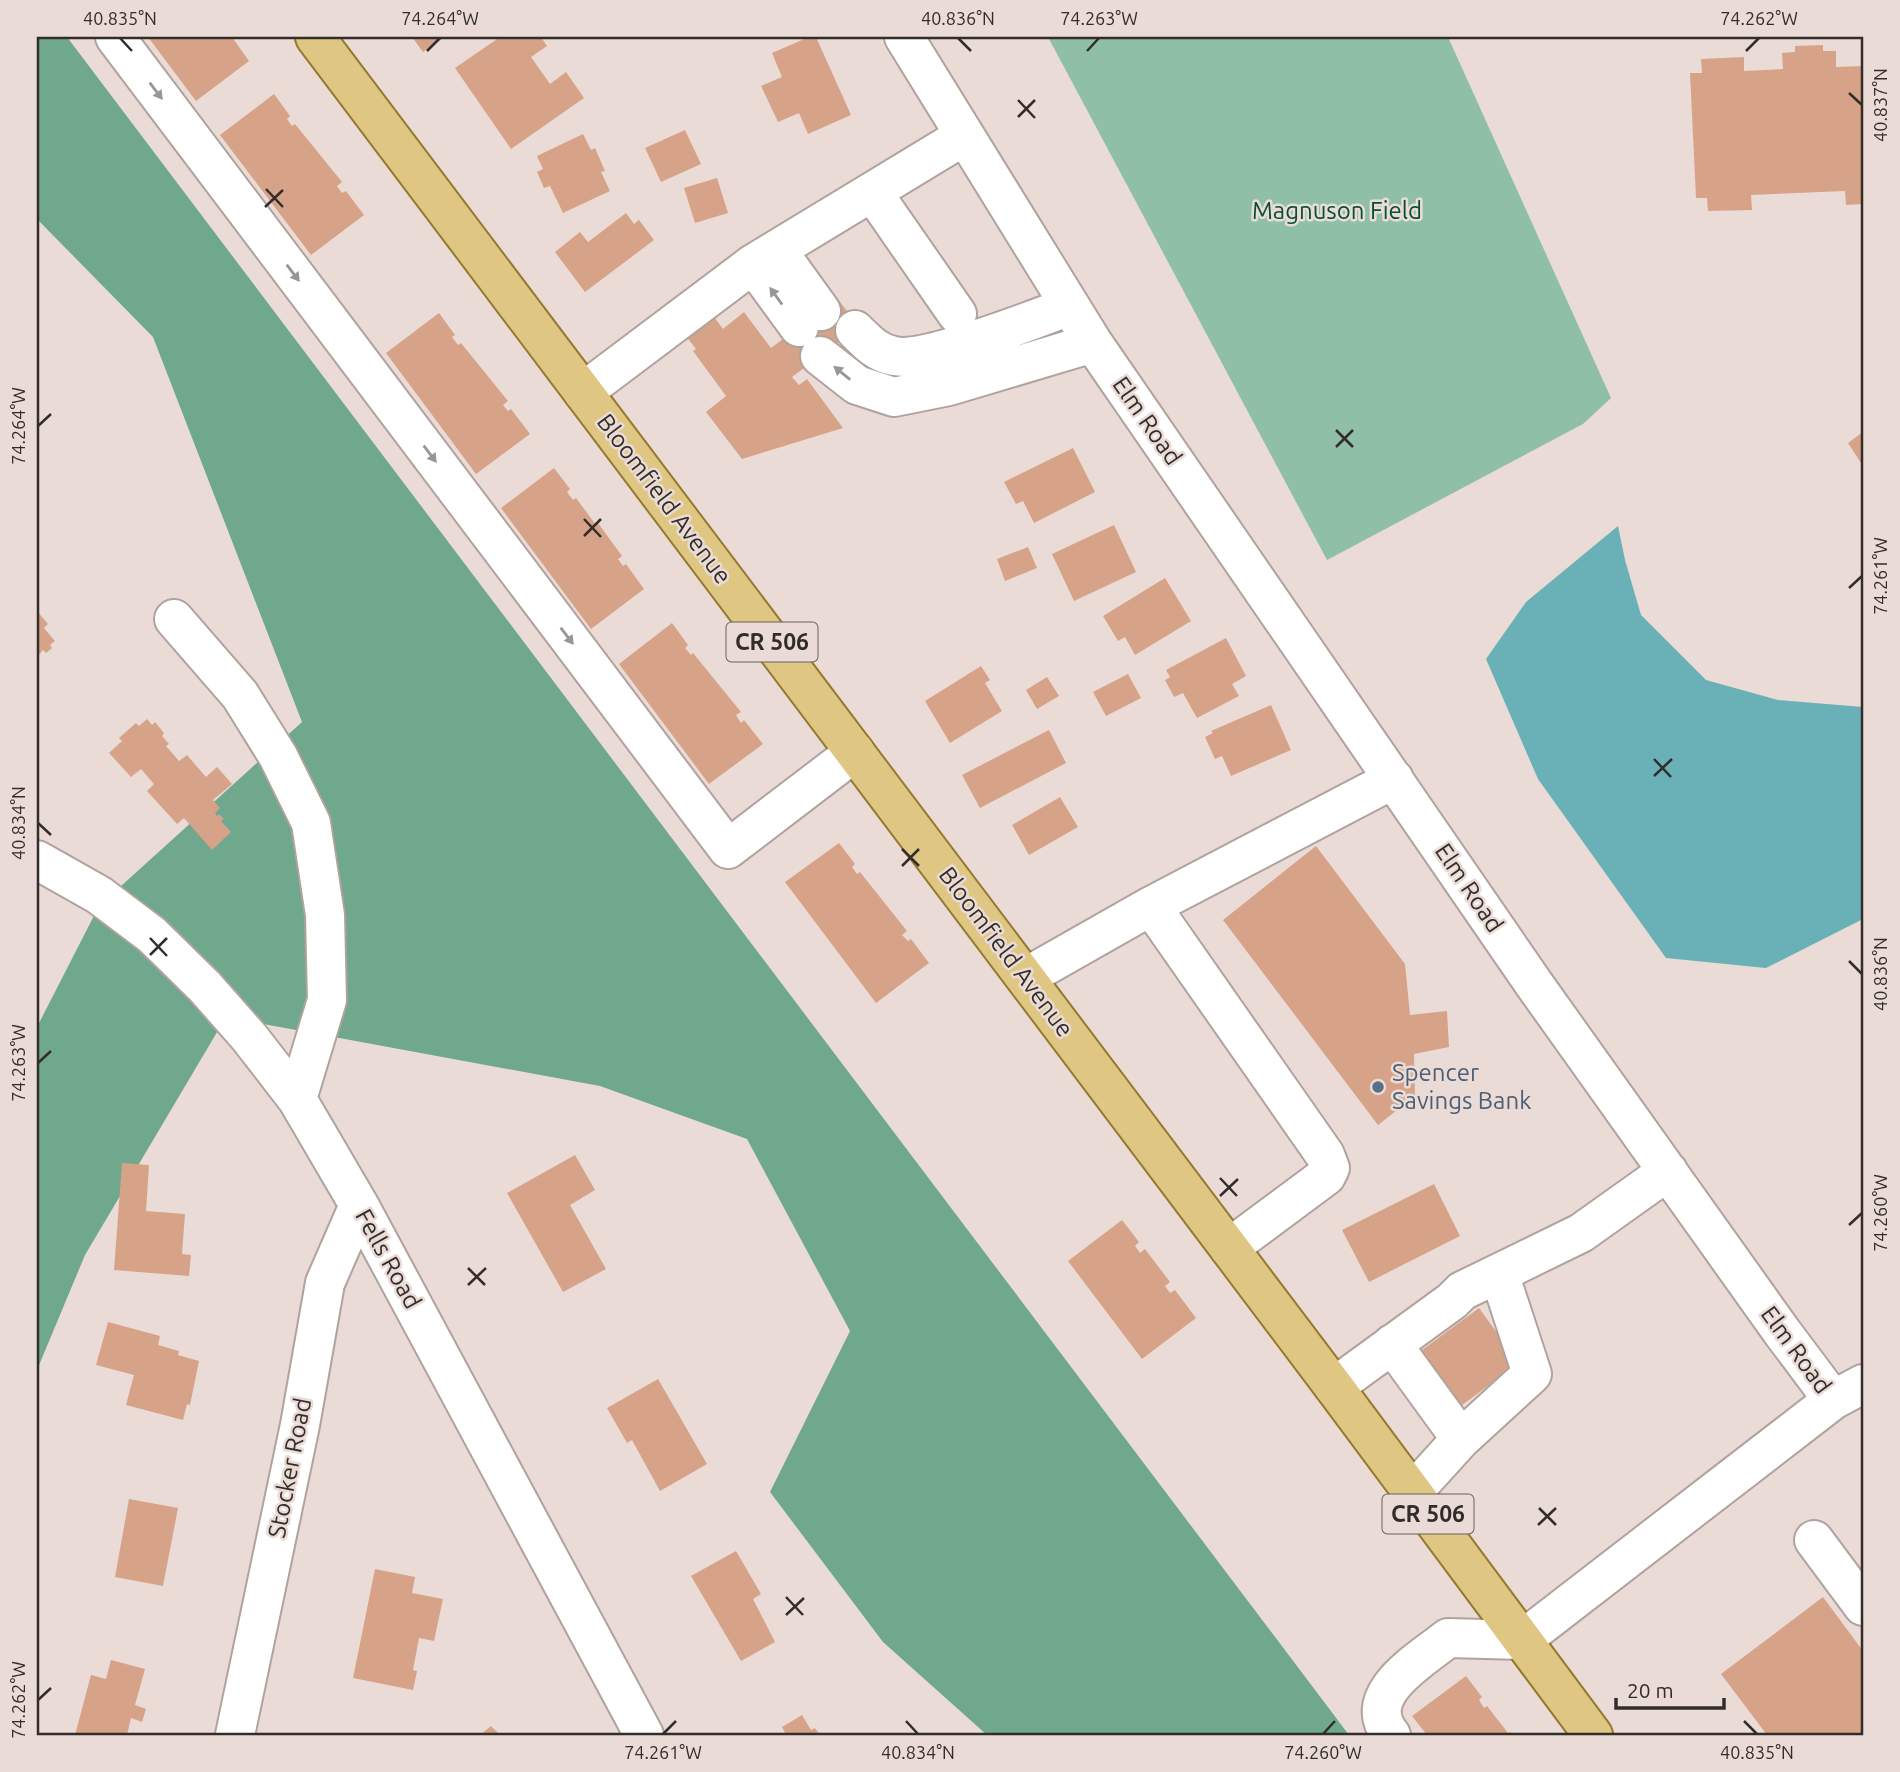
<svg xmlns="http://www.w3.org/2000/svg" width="1900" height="1772" font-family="Ubuntu,sans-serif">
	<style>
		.green { fill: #8fbfa7 }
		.forest { fill: #6fa88c }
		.water { fill: #69b1b6 }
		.building { fill: #d7a388 }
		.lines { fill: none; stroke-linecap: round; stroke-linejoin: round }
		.minor-casing { stroke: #b0a29d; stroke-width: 42 }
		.major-casing { stroke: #94792f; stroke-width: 42 }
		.minor { stroke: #fff; stroke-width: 38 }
		.major { stroke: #dfc783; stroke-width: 38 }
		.oneway { fill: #989695 }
		.ticks { fill: none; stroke: #322d2b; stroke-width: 2.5 }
		.service-dot { fill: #5c6f8a; stroke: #eadbd6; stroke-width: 2.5 }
		.labels { text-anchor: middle; stroke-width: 5; stroke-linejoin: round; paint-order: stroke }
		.shield { fill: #eadbd6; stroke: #69615e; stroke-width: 2 }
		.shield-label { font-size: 23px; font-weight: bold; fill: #322d2b }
		.park-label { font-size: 24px; fill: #045036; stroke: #eadbd6 }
		.street-label { font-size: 24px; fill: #322d2b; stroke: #eadbd6 }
		.service-label { font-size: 24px; fill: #4e5e75; stroke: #eadbd6; text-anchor: start }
		.neatline { fill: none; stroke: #322d2b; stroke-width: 2.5 }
		.ticks-label { font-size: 18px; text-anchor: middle; fill: #322d2b }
	</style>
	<rect width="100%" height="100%" fill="#eadbd6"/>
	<path class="green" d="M 1048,37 L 1448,37 L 1611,398 L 1583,424 L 1327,560 Z"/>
	<path class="forest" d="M 37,37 L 67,37 L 1349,1735 L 987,1735 L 883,1642 L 770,1492 L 850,1331 L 747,1139 L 600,1086 L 226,1017 L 85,1255 L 37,1370 L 37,1027 L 99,906 L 302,722 L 153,337 L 37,219 Z"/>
	<path class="water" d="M 1618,526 L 1625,560 L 1641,615 L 1706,680 L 1778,700 L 1863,707 L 1863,919 L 1766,968 L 1666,958 L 1538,779 L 1486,659 L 1526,602 Z"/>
	<path class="building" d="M 148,37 L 232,37 L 249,61 L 196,101 Z
		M 412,37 L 445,37 L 423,52 Z
		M 500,37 L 541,37 L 547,46 L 531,57 L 550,84 L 566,72 L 584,98 L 511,149 L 455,68 Z
		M 809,37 L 816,37 L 851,115 L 808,134 L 799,113 L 778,122 L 761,86 L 782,77 L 772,53 Z
		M 1823,45 L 1823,51 L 1836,51 L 1836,67 L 1863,66 L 1863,204 L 1846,205 L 1845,191 L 1751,195 L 1752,210 L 1708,211 L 1707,198 L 1696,198 L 1690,73 L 1702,73 L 1701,59 L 1744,57 L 1744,71 L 1783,69 L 1782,53 L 1795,52 L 1795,46 Z
		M 274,94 L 290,116 L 287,119 L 292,126 L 295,124 L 342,182 L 337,186 L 342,193 L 346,191 L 364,215 L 311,255 L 220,135 Z
		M 685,130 L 701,164 L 661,182 L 645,148 Z
		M 583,134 L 591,150 L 595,148 L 605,171 L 601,172 L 610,191 L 563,213 L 550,186 L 544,188 L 537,172 L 543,169 L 537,156 Z
		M 717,178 L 728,213 L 695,223 L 684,188 Z
		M 626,213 L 634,224 L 639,220 L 654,240 L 585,292 L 555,252 L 580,232 L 588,242 Z
		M 837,298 L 859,327 L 792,377 L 799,385 L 807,379 L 843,428 L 742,459 L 706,412 L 726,396 L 693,351 L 696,349 L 685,335 L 712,314 L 723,329 L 744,312 L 771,348 Z
		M 439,313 L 455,335 L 452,337 L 458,345 L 461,343 L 508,401 L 503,405 L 508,411 L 511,409 L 530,434 L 476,474 L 386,353 Z
		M 1863,432 L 1863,466 L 1848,443 Z
		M 1073,448 L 1095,492 L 1034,523 L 1023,501 L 1016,504 L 1004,482 Z
		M 554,468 L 570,489 L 567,492 L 573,500 L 576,498 L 596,525 L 598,523 L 622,556 L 618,559 L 623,566 L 626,564 L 644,589 L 591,629 L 501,508 Z
		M 1114,525 L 1136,572 L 1074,601 L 1052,554 Z
		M 1028,547 L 1037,568 L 1005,581 L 997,559 Z
		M 1165,578 L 1191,621 L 1135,655 L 1125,637 L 1118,641 L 1103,616 Z
		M 37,611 L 48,624 L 44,628 L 55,641 L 50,645 L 52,648 L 46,653 L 43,650 L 37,657 Z
		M 672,623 L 688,645 L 685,648 L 691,655 L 693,653 L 741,712 L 736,715 L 741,723 L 744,720 L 763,744 L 709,784 L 619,664 Z
		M 1226,638 L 1246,676 L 1232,684 L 1239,696 L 1197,718 L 1183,693 L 1174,697 L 1165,680 L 1170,677 L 1166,670 Z
		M 981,666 L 990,680 L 985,683 L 1002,711 L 950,743 L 925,701 Z
		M 1128,674 L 1141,698 L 1106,716 L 1093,692 Z
		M 1047,677 L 1059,696 L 1037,709 L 1026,690 Z
		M 1271,705 L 1291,750 L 1231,776 L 1222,756 L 1215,759 L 1205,737 L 1213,733 L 1211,731 Z
		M 147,719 L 152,725 L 155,722 L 164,733 L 162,736 L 169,744 L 166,746 L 179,761 L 187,755 L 206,777 L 217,767 L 232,784 L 213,800 L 220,808 L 215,813 L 217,816 L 219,814 L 224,819 L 221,821 L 231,832 L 212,850 L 184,818 L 177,824 L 147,791 L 154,784 L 141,769 L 131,777 L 109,753 L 122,741 L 119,738 L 136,723 L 139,726 Z
		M 1049,730 L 1066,763 L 980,808 L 962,775 Z
		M 1060,797 L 1078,827 L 1029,855 L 1012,825 Z
		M 839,843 L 855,864 L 852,867 L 857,874 L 860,872 L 907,931 L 902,935 L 908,941 L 911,939 L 929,963 L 876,1003 L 785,882 Z
		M 1316,846 L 1405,964 L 1410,1015 L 1447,1011 L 1449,1047 L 1414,1054 L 1415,1096 L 1378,1125 L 1223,920 Z
		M 575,1155 L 595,1190 L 570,1205 L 606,1269 L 563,1292 L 507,1193 Z
		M 122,1163 L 149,1165 L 146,1211 L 185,1214 L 182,1254 L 191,1255 L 189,1276 L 114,1270 Z
		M 1434,1184 L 1460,1236 L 1369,1282 L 1342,1230 Z
		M 1122,1220 L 1139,1242 L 1135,1246 L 1140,1253 L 1145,1249 L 1170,1282 L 1165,1286 L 1170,1293 L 1175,1290 L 1196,1318 L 1142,1359 L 1068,1261 Z
		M 1479,1308 L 1519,1363 L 1454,1411 L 1414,1356 Z
		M 108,1322 L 160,1336 L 158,1345 L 179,1351 L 178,1355 L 199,1361 L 190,1405 L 187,1404 L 183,1420 L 126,1405 L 134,1375 L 96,1365 Z
		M 658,1379 L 707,1464 L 660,1491 L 632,1440 L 627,1443 L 607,1408 Z
		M 129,1499 L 178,1508 L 163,1586 L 115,1577 Z
		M 736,1551 L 761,1594 L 753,1599 L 775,1642 L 741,1661 L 691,1576 Z
		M 375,1569 L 415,1577 L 412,1593 L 443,1599 L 434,1641 L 419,1638 L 413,1670 L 417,1671 L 413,1690 L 353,1678 Z
		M 1823,1597 L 1863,1651 L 1863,1735 L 1767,1735 L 1721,1674 Z
		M 111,1660 L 145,1669 L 135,1705 L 146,1709 L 142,1722 L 131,1718 L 127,1735 L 75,1735 L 91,1675 L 106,1679 Z
		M 1466,1676 L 1482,1697 L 1479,1700 L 1484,1708 L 1487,1706 L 1508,1733 L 1510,1732 L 1513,1735 L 1427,1735 L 1412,1716 Z
		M 802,1715 L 811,1730 L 815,1728 L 820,1735 L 786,1735 L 782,1727 Z
		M 491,1726 L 500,1735 L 480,1735 Z"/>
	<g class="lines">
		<defs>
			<path id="minor" d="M 115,37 L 728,849 L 855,752
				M 904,37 L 1093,343 L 1534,984 L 1782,1332 L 1833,1400
				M 873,193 L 957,314
				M 777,250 L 821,311
				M 753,264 L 799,327
				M 855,330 C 867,342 877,353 894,356 C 926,363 1034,319 1070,306
				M 820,356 L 857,385 L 894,397 L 949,386 L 1093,343
				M 583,392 L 753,264 L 964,136
				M 174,619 L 240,695 L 278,756 L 311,823 L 325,915 L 327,1000 L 297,1099
				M 37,860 L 99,895 L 152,935 L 205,987 L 249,1037 L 297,1099 L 359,1205 L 644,1735
				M 1151,906 L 1325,1155 L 1330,1168 L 1326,1176 L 1229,1248
				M 1026,977 L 1151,906 L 1394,779
				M 1392,1344 L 1461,1439
				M 1334,1387 L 1452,1301 L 1462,1291 L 1581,1233 L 1668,1171
				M 1412,1493 L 1461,1439 L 1532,1374 L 1499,1273
				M 1814,1540 L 1863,1606
				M 235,1735 L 300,1425 L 325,1283 L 359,1205
				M 1391,1735 C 1358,1695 1421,1660 1448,1638 L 1522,1640 L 1833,1400 L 1863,1384"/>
			<path id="major" d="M 315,37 L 1334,1387 L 1593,1735"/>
		</defs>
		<use href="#minor" class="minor-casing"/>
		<use href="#major" class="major-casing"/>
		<use href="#minor" class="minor"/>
		<use href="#major" class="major"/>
	</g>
	<defs><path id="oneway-solid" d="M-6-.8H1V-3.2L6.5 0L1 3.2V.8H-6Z" transform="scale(1.75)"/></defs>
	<g class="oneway">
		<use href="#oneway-solid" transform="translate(156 91) rotate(53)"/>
		<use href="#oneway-solid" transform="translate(293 273) rotate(53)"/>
		<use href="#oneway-solid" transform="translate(776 296) rotate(-126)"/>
		<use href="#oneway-solid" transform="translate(842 373) rotate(-141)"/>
		<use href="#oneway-solid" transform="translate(430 454) rotate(53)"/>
		<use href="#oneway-solid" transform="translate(567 636) rotate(53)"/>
	</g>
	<path class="ticks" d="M 120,38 L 132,51M 958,38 L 971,51M 427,51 L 440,38M 1087,51 L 1099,38M 1746,51 L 1759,38M 1849,93 L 1862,105M 1018,100 L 1035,118M 1018,117 L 1035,100M 266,189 L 283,207M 265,207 L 283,190M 38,426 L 51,414M 1336,430 L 1353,447M 1336,447 L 1353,430M 584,519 L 601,537M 584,536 L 601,519M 1849,588 L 1862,576M 1654,759 L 1671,777M 1654,776 L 1672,759M 38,823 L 51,835M 902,849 L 919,866M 902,866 L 919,849M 150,938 L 167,956M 150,955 L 167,938M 1849,961 L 1862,974M 38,1063 L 51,1051M 1220,1178 L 1237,1196M 1220,1196 L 1238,1179M 1849,1225 L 1862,1213M 468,1268 L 485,1285M 468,1285 L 486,1268M 1539,1508 L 1556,1525M 1538,1525 L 1556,1508M 786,1597 L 803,1615M 786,1615 L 804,1598M 38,1700 L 51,1688M 906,1721 L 918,1734M 1744,1721 L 1757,1734M 663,1734 L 676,1721M 1323,1734 L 1335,1721"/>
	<circle class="service-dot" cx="1378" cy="1087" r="7"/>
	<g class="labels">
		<g class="shield">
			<rect x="726.5" y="622.5" width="91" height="39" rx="5"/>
			<rect x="1382.5" y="1494.5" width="91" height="39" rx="5"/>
		</g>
		<g class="shield-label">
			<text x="772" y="650">CR 506</text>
			<text x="1428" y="1522">CR 506</text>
		</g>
		<g class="park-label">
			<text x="1337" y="219">Magnuson Field</text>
		</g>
		<g class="street-label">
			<text transform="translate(1147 421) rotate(55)" y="8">Elm Road</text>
			<text transform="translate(664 499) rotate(53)" y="8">Bloomfield Avenue</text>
			<text transform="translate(1469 888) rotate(56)" y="8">Elm Road</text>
			<text transform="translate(1006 952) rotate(53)" y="8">Bloomfield Avenue</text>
			<text transform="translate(388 1259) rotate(61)" y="8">Fells Road</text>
			<text transform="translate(1796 1350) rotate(54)" y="8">Elm Road</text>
			<text transform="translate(290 1468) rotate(-79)" y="8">Stocker Road</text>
		</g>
		<g class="service-label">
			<text x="1392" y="1081">Spencer<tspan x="1392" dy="28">Savings Bank</tspan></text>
		</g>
	</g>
	<rect width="1900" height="1772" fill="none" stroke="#eadbd6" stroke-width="77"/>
	<path d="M1616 1698v10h108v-10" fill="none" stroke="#322d2b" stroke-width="3.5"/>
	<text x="1627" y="1698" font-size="21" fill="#322d2b" stroke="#eadbd6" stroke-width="5" paint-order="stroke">20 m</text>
	<rect x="38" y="38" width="1824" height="1696" class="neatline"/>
	<g class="ticks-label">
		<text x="120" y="25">40.835°N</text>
		<text x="440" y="25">74.264°W</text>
		<text x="958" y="25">40.836°N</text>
		<text x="1099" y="25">74.263°W</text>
		<text x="1759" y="25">74.262°W</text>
		<text transform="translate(1881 105) rotate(-90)" y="6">40.837°N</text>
		<text transform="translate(19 426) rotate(-90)" y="6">74.264°W</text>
		<text transform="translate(1881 576) rotate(-90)" y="6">74.261°W</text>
		<text transform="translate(19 823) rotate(-90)" y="6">40.834°N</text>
		<text transform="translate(1881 974) rotate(-90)" y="6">40.836°N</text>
		<text transform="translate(19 1063) rotate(-90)" y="6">74.263°W</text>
		<text transform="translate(1881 1213) rotate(-90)" y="6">74.260°W</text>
		<text transform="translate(19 1700) rotate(-90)" y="6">74.262°W</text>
		<text x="663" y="1759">74.261°W</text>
		<text x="918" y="1759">40.834°N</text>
		<text x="1323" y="1759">74.260°W</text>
		<text x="1757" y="1759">40.835°N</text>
	</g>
</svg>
